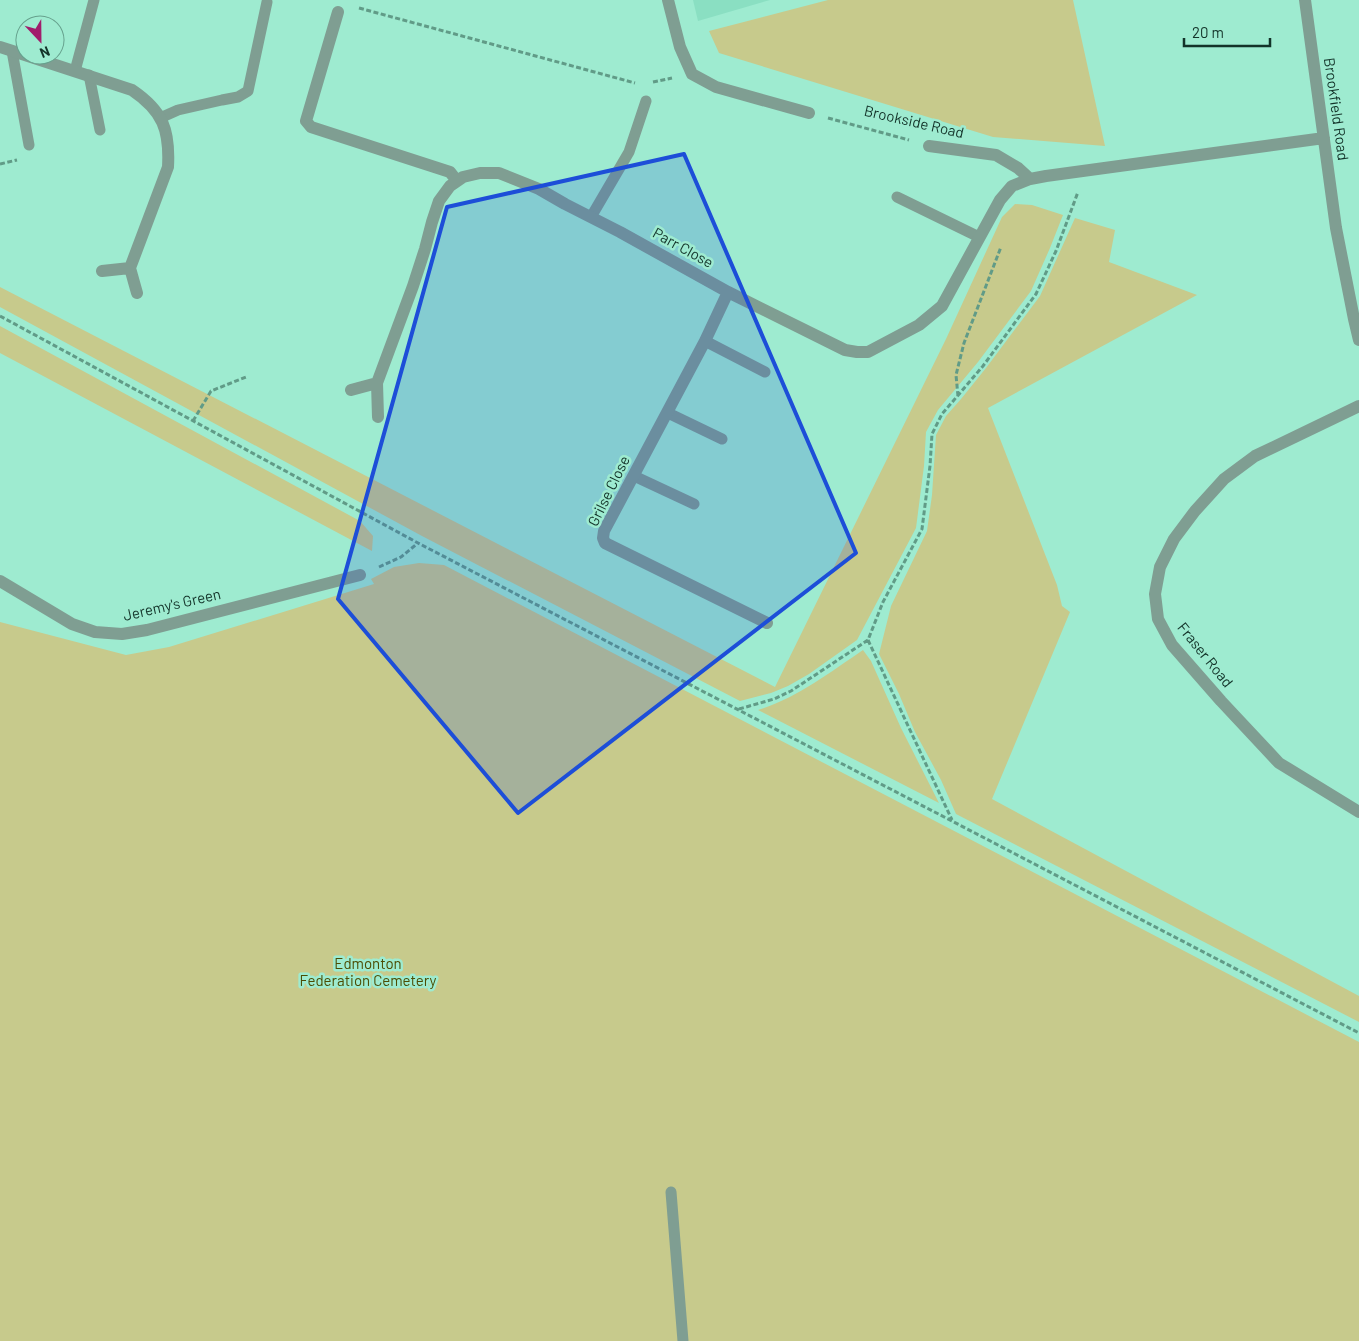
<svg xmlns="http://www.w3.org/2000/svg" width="1359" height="1341" font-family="Barlow,sans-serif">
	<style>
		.built { fill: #8adfc2 }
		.green { fill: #c7ca8c }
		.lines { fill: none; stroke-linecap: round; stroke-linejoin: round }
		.path { stroke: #619b87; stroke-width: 3; stroke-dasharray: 5 2.5; stroke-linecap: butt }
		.lane { stroke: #7f9e92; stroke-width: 11 }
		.street { stroke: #7f9e92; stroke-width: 12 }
		.marked { fill: #1d4ed8; fill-opacity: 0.2; stroke: #1d4ed8; stroke-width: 4; stroke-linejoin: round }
		.labels { text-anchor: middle; stroke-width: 5; stroke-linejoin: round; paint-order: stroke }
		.street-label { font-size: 15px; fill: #133329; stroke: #9eebd0 }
		.park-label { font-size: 15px; fill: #4c4c03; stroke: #9eebd0 }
	</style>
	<rect width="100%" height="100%" fill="#9eebd0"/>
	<path class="built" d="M 693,0 L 770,0 L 698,21 Z"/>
	<path class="green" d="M 828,0 L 1073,0 L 1105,146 L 993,137 L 719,53 L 709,31 Z
		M 1015,204 L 1032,205 L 1063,215 L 1050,248 L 1031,291 L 978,362 L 938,410 L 926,432 L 924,466 L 916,528 L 857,640 L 809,674 L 788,686 L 771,693 L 740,701 L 422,536 L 0,307 L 0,287 L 775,687 L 946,339 L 1002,217 Z
		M 1075,218 L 1115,230 L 1109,262 L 1197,295 L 988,408 L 1057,585 L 1062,606 L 1070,612 L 992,799 L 1359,996 L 1359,1022 L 956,814 L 941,780 L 915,732 L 899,694 L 879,654 L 891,606 L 927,531 L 932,495 L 936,435 L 946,416 L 961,399 L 986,368 L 1040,296 Z
		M 0,326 L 360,521 L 373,536 L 372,551 L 0,353 Z
		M 419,563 L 444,565 L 1359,1042 L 1359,1341 L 0,1341 L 0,622 L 126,655 L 169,647 L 374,584 L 371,579 L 394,567 Z
		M 863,650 L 871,661 L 901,728 L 939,803 L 758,710 C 797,698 829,673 863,650 Z"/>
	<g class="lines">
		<path class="path" d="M 359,8 L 635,83
			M 653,82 L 672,78
			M 828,118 L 909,140
			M 0,164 L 17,160
			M 0,316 L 418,543 L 1359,1033
			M 958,396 L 956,375 L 964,343 L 1001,247
			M 193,421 L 211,391 L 246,377
			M 379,567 L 401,557 L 418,543
			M 868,640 L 952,820
			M 739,709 L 774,699 L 791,691 L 868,640 L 883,602 L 922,529 L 930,466 L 932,434 L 942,414 L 983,366 L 1036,294 L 1056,251 L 1078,192"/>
		<path class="lane" d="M 12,51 L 29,145
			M 75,71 L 94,0
			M 89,75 L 100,130
			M 160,118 L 178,110 L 222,100 L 238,97 L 248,91 L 267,2
			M 897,197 L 979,237
			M 591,217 L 629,152 L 646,101
			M 705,341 L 765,372
			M 668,413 L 722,439
			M 634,476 L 694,504
			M 671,1192 L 683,1341"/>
		<path class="street" d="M 668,0 L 680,47 L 692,74 L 716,87 L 809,113
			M 1305,0 L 1336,228 L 1354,319 L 1359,340
			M 338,12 L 306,121 L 311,127 L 450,172 L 457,181
			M 0,47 L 25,55
			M 25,55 L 132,90 C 163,111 170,130 168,167 L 130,268 L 137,293
			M 929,146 L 996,155 L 1018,168 L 1030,179
			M 102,271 L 130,268
			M 728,292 L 705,341 L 604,531 L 603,538 L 605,543 L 767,623
			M 351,390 L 377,383
			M 1359,406 L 1255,456 L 1224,479 L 1195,511 L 1174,539 L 1160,567 L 1155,594 L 1158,619 L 1172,645 L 1221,701 L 1279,763 L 1359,812
			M 378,417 L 377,383 L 413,286 L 425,249 L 432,222 L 439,201 L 450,186 L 463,177 L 480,173 L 499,173 L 539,189 L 565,204 L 620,232 L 728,292 L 845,350 L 857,352 L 868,352 L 919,325 L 942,306 L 1000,200 L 1012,186 L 1030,179 L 1046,176 L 1324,138
			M 0,581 L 72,624 L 95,632 L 122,634 L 147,630 L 360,575"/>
	</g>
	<path class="marked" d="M 684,154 L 856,553 L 518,813 L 338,599 L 447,207 Z"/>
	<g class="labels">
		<g class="street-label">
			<text transform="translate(1336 109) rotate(82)" y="5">Brookfield Road</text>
			<text transform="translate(914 122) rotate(13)" y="5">Brookside Road</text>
			<text transform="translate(683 248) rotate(29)" y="5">Parr Close</text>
			<text transform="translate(609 491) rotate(-64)" y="5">Grilse Close</text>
			<text transform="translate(172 605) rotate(-13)" y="5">Jeremy's Green</text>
			<text transform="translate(1205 655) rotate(51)" y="5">Fraser Road</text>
		</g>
		<g class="park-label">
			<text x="368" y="969">Edmonton<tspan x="368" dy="17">Federation Cemetery</tspan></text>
		</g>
	</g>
	<g transform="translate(40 40) rotate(158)"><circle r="24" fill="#9eebd0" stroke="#66a18d"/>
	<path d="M0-4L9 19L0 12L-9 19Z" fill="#a11d6c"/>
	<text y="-8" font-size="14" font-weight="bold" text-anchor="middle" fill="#133329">N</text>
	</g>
	<path d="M1184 38v8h86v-8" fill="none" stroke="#133329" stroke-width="2.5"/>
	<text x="1192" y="38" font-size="15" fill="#133329" stroke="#9eebd0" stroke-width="4" paint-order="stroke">20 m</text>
</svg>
